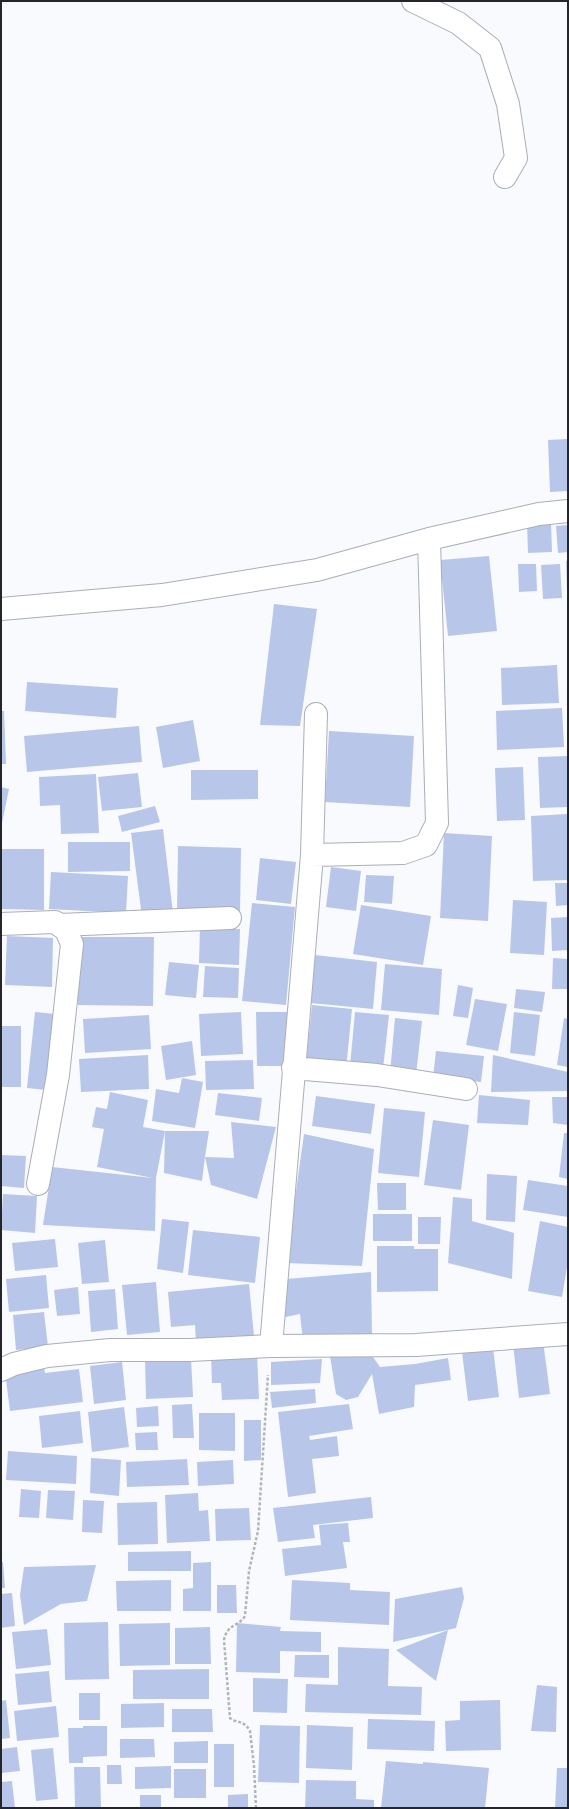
<svg xmlns="http://www.w3.org/2000/svg" width="569" height="1809" font-family="'Exo 2',sans-serif">
	<style>
		.building { fill: #b8c7e9 }
		.lines { fill: none; stroke-linecap: round; stroke-linejoin: round }
		.street-casing { stroke: #aaaeb7; stroke-width: 24 }
		.path { stroke: #b3b4b8; stroke-width: 2.5; stroke-dasharray: 3 2; stroke-linecap: butt }
		.street { stroke: #fff; stroke-width: 22 }
	</style>
	<rect width="100%" height="100%" fill="#f8fafe"/>
	<path class="building" d="M 568,439 L 568,491 L 550,492 L 548,440 Z
		M 551,521 L 552,552 L 528,553 L 527,522 Z
		M 568,525 L 568,552 L 558,553 L 556,526 Z
		M 489,556 L 497,631 L 448,636 L 440,560 Z
		M 566,561 L 568,561 L 568,591 L 567,591 Z
		M 518,564 L 536,564 L 537,591 L 519,592 Z
		M 560,564 L 562,598 L 543,599 L 541,565 Z
		M 274,604 L 317,609 L 300,726 L 260,725 Z
		M 557,665 L 559,703 L 502,705 L 501,668 Z
		M 27,682 L 118,688 L 116,718 L 25,711 Z
		M 562,708 L 564,747 L 497,750 L 496,711 Z
		M 1,711 L 4,711 L 6,764 L 1,764 Z
		M 193,720 L 200,761 L 163,768 L 156,727 Z
		M 139,726 L 142,762 L 27,772 L 24,736 Z
		M 329,731 L 414,736 L 410,807 L 325,802 Z
		M 568,756 L 568,807 L 540,808 L 538,757 Z
		M 523,767 L 525,820 L 497,821 L 495,768 Z
		M 191,770 L 258,770 L 258,799 L 191,800 Z
		M 138,773 L 142,807 L 102,811 L 98,777 Z
		M 96,774 L 99,833 L 61,834 L 60,805 L 40,806 L 39,777 Z
		M 1,787 L 9,789 L 2,823 L 1,823 Z
		M 155,806 L 160,822 L 122,832 L 118,816 Z
		M 568,814 L 568,880 L 533,881 L 531,816 Z
		M 163,829 L 173,913 L 142,917 L 131,833 Z
		M 444,833 L 492,836 L 488,921 L 440,918 Z
		M 68,842 L 130,842 L 130,871 L 68,872 Z
		M 178,846 L 241,848 L 240,913 L 177,911 Z
		M 1,849 L 44,849 L 44,910 L 1,909 Z
		M 260,858 L 296,862 L 291,904 L 256,900 Z
		M 331,867 L 361,871 L 356,911 L 326,907 Z
		M 51,872 L 128,876 L 126,913 L 49,909 Z
		M 366,875 L 394,876 L 392,904 L 364,902 Z
		M 555,883 L 568,883 L 568,905 L 556,906 Z
		M 513,900 L 547,902 L 544,955 L 510,953 Z
		M 252,903 L 295,907 L 286,1005 L 242,1001 Z
		M 361,905 L 431,916 L 423,965 L 353,954 Z
		M 568,917 L 568,950 L 552,951 L 551,918 Z
		M 200,927 L 240,929 L 239,965 L 199,963 Z
		M 7,936 L 53,938 L 52,987 L 5,985 Z
		M 78,937 L 154,937 L 153,1006 L 78,1005 Z
		M 315,955 L 377,962 L 373,1009 L 310,1003 Z
		M 553,958 L 568,959 L 568,989 L 552,989 Z
		M 169,962 L 199,965 L 196,998 L 165,995 Z
		M 385,964 L 442,969 L 439,1015 L 381,1010 Z
		M 205,966 L 239,968 L 238,998 L 203,997 Z
		M 458,985 L 473,988 L 468,1018 L 453,1016 Z
		M 516,989 L 545,992 L 542,1012 L 514,1008 Z
		M 475,999 L 507,1004 L 498,1051 L 466,1045 Z
		M 312,1005 L 352,1009 L 346,1069 L 306,1065 Z
		M 35,1012 L 55,1014 L 46,1090 L 27,1088 Z
		M 241,1012 L 243,1054 L 201,1056 L 199,1014 Z
		M 256,1012 L 288,1012 L 288,1066 L 257,1066 Z
		M 355,1012 L 389,1015 L 383,1069 L 350,1066 Z
		M 514,1012 L 540,1015 L 535,1056 L 510,1053 Z
		M 149,1015 L 151,1049 L 85,1053 L 83,1019 Z
		M 395,1018 L 422,1021 L 416,1075 L 390,1073 Z
		M 564,1018 L 568,1019 L 568,1067 L 557,1065 Z
		M 1,1026 L 21,1026 L 21,1087 L 1,1087 Z
		M 192,1041 L 196,1075 L 166,1080 L 161,1046 Z
		M 436,1051 L 484,1056 L 481,1082 L 433,1078 Z
		M 148,1055 L 149,1089 L 81,1092 L 79,1059 Z
		M 493,1055 L 568,1072 L 568,1091 L 491,1092 Z
		M 253,1060 L 254,1089 L 206,1090 L 205,1061 Z
		M 182,1078 L 203,1082 L 195,1128 L 152,1121 L 156,1089 L 179,1093 Z
		M 110,1092 L 148,1100 L 143,1127 L 165,1131 L 156,1178 L 155,1231 L 43,1225 L 52,1167 L 153,1178 L 97,1167 L 104,1129 L 92,1127 L 96,1107 L 107,1109 Z
		M 218,1093 L 262,1098 L 259,1121 L 215,1115 Z
		M 479,1095 L 530,1100 L 528,1125 L 477,1123 Z
		M 316,1096 L 375,1104 L 371,1134 L 312,1126 Z
		M 552,1097 L 568,1097 L 568,1125 L 553,1123 Z
		M 384,1108 L 425,1112 L 419,1177 L 378,1173 Z
		M 433,1120 L 469,1125 L 461,1190 L 424,1185 Z
		M 231,1122 L 276,1127 L 257,1199 L 211,1185 L 205,1157 L 202,1181 L 164,1173 L 165,1131 L 209,1131 L 205,1157 L 234,1158 Z
		M 564,1133 L 568,1133 L 568,1179 L 559,1177 Z
		M 304,1134 L 374,1149 L 362,1266 L 286,1263 Z
		M 1,1155 L 26,1156 L 24,1188 L 1,1186 Z
		M 487,1174 L 517,1176 L 515,1222 L 486,1220 Z
		M 528,1180 L 568,1186 L 568,1217 L 523,1210 Z
		M 377,1183 L 406,1183 L 406,1210 L 378,1210 Z
		M 3,1194 L 37,1196 L 35,1233 L 1,1230 Z
		M 453,1197 L 472,1199 L 472,1221 L 514,1233 L 512,1279 L 448,1263 Z
		M 373,1214 L 412,1214 L 412,1241 L 373,1241 Z
		M 418,1217 L 441,1217 L 440,1244 L 418,1244 Z
		M 162,1219 L 189,1222 L 183,1273 L 157,1269 Z
		M 540,1221 L 568,1227 L 568,1261 L 562,1297 L 528,1291 Z
		M 193,1230 L 260,1237 L 255,1283 L 188,1275 Z
		M 55,1239 L 58,1267 L 15,1271 L 12,1243 Z
		M 105,1240 L 109,1282 L 82,1284 L 78,1243 Z
		M 377,1246 L 414,1246 L 414,1249 L 438,1249 L 438,1291 L 377,1292 Z
		M 371,1272 L 372,1336 L 303,1341 L 300,1314 L 281,1318 L 286,1279 Z
		M 46,1275 L 49,1308 L 9,1312 L 6,1279 Z
		M 156,1282 L 160,1332 L 127,1335 L 122,1285 Z
		M 249,1284 L 254,1336 L 196,1342 L 195,1325 L 171,1327 L 168,1292 Z
		M 78,1287 L 80,1314 L 57,1316 L 54,1290 Z
		M 115,1289 L 118,1329 L 91,1332 L 88,1291 Z
		M 44,1312 L 48,1347 L 16,1350 L 13,1315 Z
		M 543,1341 L 550,1394 L 519,1398 L 513,1344 Z
		M 493,1348 L 499,1397 L 468,1401 L 462,1352 Z
		M 368,1350 L 380,1367 L 415,1364 L 448,1358 L 451,1380 L 415,1385 L 414,1407 L 379,1414 L 372,1374 L 358,1397 L 346,1400 L 336,1394 L 330,1356 Z
		M 257,1353 L 259,1399 L 222,1400 L 221,1383 L 212,1383 L 211,1355 Z
		M 191,1358 L 193,1397 L 146,1399 L 145,1360 Z
		M 322,1359 L 320,1383 L 271,1385 L 271,1362 Z
		M 122,1362 L 126,1400 L 94,1404 L 90,1366 Z
		M 44,1367 L 45,1373 L 79,1369 L 83,1402 L 10,1411 L 5,1372 Z
		M 315,1389 L 316,1403 L 272,1408 L 270,1392 Z
		M 192,1404 L 194,1438 L 173,1438 L 172,1405 Z
		M 349,1404 L 353,1429 L 309,1436 L 310,1440 L 337,1436 L 339,1456 L 312,1459 L 316,1493 L 288,1497 L 278,1412 Z
		M 158,1406 L 159,1426 L 137,1427 L 136,1408 Z
		M 124,1407 L 129,1447 L 92,1452 L 88,1412 Z
		M 80,1411 L 83,1443 L 42,1448 L 39,1416 Z
		M 199,1413 L 235,1413 L 235,1451 L 199,1450 Z
		M 244,1420 L 261,1420 L 261,1460 L 244,1461 Z
		M 157,1432 L 158,1450 L 136,1450 L 135,1433 Z
		M 8,1451 L 77,1456 L 76,1484 L 6,1480 Z
		M 91,1458 L 121,1460 L 119,1496 L 90,1493 Z
		M 187,1459 L 189,1485 L 127,1487 L 126,1462 Z
		M 233,1460 L 234,1484 L 198,1486 L 197,1462 Z
		M 21,1489 L 41,1491 L 39,1518 L 19,1517 Z
		M 48,1490 L 75,1491 L 73,1520 L 46,1518 Z
		M 198,1493 L 199,1511 L 208,1510 L 210,1541 L 167,1543 L 165,1495 Z
		M 371,1497 L 373,1518 L 313,1525 L 315,1538 L 278,1542 L 273,1508 Z
		M 83,1500 L 104,1501 L 102,1533 L 82,1532 Z
		M 157,1502 L 158,1544 L 118,1545 L 117,1503 Z
		M 249,1508 L 251,1540 L 216,1541 L 215,1509 Z
		M 348,1523 L 350,1542 L 343,1542 L 347,1568 L 285,1576 L 282,1549 L 321,1545 L 319,1525 Z
		M 191,1551 L 191,1571 L 128,1571 L 128,1552 Z
		M 1,1562 L 3,1562 L 5,1588 L 1,1588 Z
		M 211,1562 L 211,1611 L 183,1611 L 183,1589 L 193,1588 L 193,1563 Z
		M 96,1565 L 87,1601 L 61,1604 L 24,1625 L 20,1595 L 24,1567 Z
		M 171,1580 L 171,1611 L 117,1611 L 116,1581 Z
		M 292,1580 L 350,1583 L 350,1590 L 390,1592 L 389,1625 L 290,1620 Z
		M 217,1585 L 236,1585 L 237,1613 L 217,1613 Z
		M 462,1587 L 464,1598 L 456,1628 L 393,1642 L 395,1599 Z
		M 12,1593 L 15,1626 L 1,1628 L 1,1594 Z
		M 108,1622 L 109,1679 L 65,1680 L 64,1623 Z
		M 170,1623 L 170,1665 L 120,1666 L 119,1624 Z
		M 237,1623 L 281,1627 L 280,1631 L 321,1632 L 321,1652 L 280,1651 L 280,1673 L 236,1672 Z
		M 210,1627 L 211,1664 L 175,1664 L 175,1628 Z
		M 47,1629 L 51,1665 L 16,1669 L 12,1632 Z
		M 448,1630 L 436,1681 L 396,1650 Z
		M 338,1647 L 389,1649 L 388,1686 L 422,1687 L 421,1715 L 305,1712 L 306,1684 L 338,1685 Z
		M 295,1655 L 329,1655 L 329,1678 L 294,1677 Z
		M 209,1669 L 209,1699 L 133,1699 L 133,1670 Z
		M 49,1671 L 52,1702 L 18,1705 L 15,1674 Z
		M 253,1678 L 288,1679 L 287,1713 L 253,1712 Z
		M 537,1685 L 557,1687 L 556,1732 L 531,1731 Z
		M 79,1693 L 100,1693 L 100,1720 L 79,1720 Z
		M 6,1700 L 10,1738 L 1,1739 L 1,1701 Z
		M 500,1700 L 501,1750 L 446,1751 L 445,1721 L 460,1720 L 460,1701 Z
		M 164,1703 L 164,1727 L 121,1728 L 121,1704 Z
		M 56,1706 L 59,1737 L 17,1741 L 14,1711 Z
		M 172,1709 L 212,1709 L 213,1732 L 172,1732 Z
		M 368,1719 L 435,1721 L 434,1751 L 367,1749 Z
		M 260,1725 L 300,1726 L 299,1783 L 258,1782 Z
		M 307,1725 L 353,1727 L 352,1770 L 306,1768 Z
		M 83,1726 L 107,1726 L 107,1756 L 83,1757 L 83,1763 L 69,1763 L 68,1728 L 83,1728 Z
		M 120,1739 L 154,1739 L 155,1757 L 120,1758 Z
		M 208,1741 L 208,1763 L 174,1763 L 174,1742 Z
		M 214,1744 L 234,1744 L 234,1787 L 214,1787 Z
		M 17,1747 L 20,1771 L 1,1773 L 1,1749 Z
		M 53,1748 L 58,1799 L 36,1801 L 31,1750 Z
		M 386,1761 L 423,1764 L 423,1762 L 489,1768 L 485,1808 L 381,1808 Z
		M 107,1765 L 121,1765 L 122,1784 L 107,1784 Z
		M 171,1766 L 171,1788 L 135,1789 L 135,1767 Z
		M 74,1767 L 100,1767 L 101,1808 L 75,1808 Z
		M 557,1768 L 568,1768 L 568,1808 L 555,1808 Z
		M 174,1769 L 206,1769 L 206,1798 L 174,1798 Z
		M 306,1780 L 356,1781 L 356,1799 L 374,1800 L 374,1808 L 305,1808 Z
		M 12,1781 L 15,1808 L 1,1808 L 1,1782 Z
		M 248,1794 L 248,1808 L 228,1808 L 228,1795 Z
		M 140,1795 L 161,1795 L 161,1808 L 140,1808 Z"/>
	<g class="lines">
		<defs>
			<path id="street" d="M 413,1 L 458,23 L 490,48 L 508,104 L 516,158 L 505,177
				M 1,609 L 162,595 L 317,570 L 429,539
				M 312,855 L 403,853 L 426,845 L 437,823 L 429,539 L 539,514 L 568,511
				M 1,924 L 55,922 L 66,930 L 72,944 L 58,1075 L 38,1184
				M 59,925 L 230,918
				M 293,1068 L 377,1075 L 466,1089
				M 271,1346 L 312,855 L 316,714
				M 1,1370 L 14,1364 L 47,1356 L 110,1350 L 190,1350 L 271,1346 L 416,1345 L 568,1334"/>
		</defs>
		<use href="#street" class="street-casing"/>
		<path class="path" d="M 256,1808 L 254,1766 L 250,1731 C 246,1723 240,1722 232,1720 L 230,1718 L 224,1640 C 227,1624 238,1627 245,1616 L 249,1571 L 258,1531 L 268,1375"/>
		<use href="#street" class="street"/>
	</g>
	<rect width="569" height="1809" fill="none" stroke="#25262a" stroke-width="4"/>
</svg>
